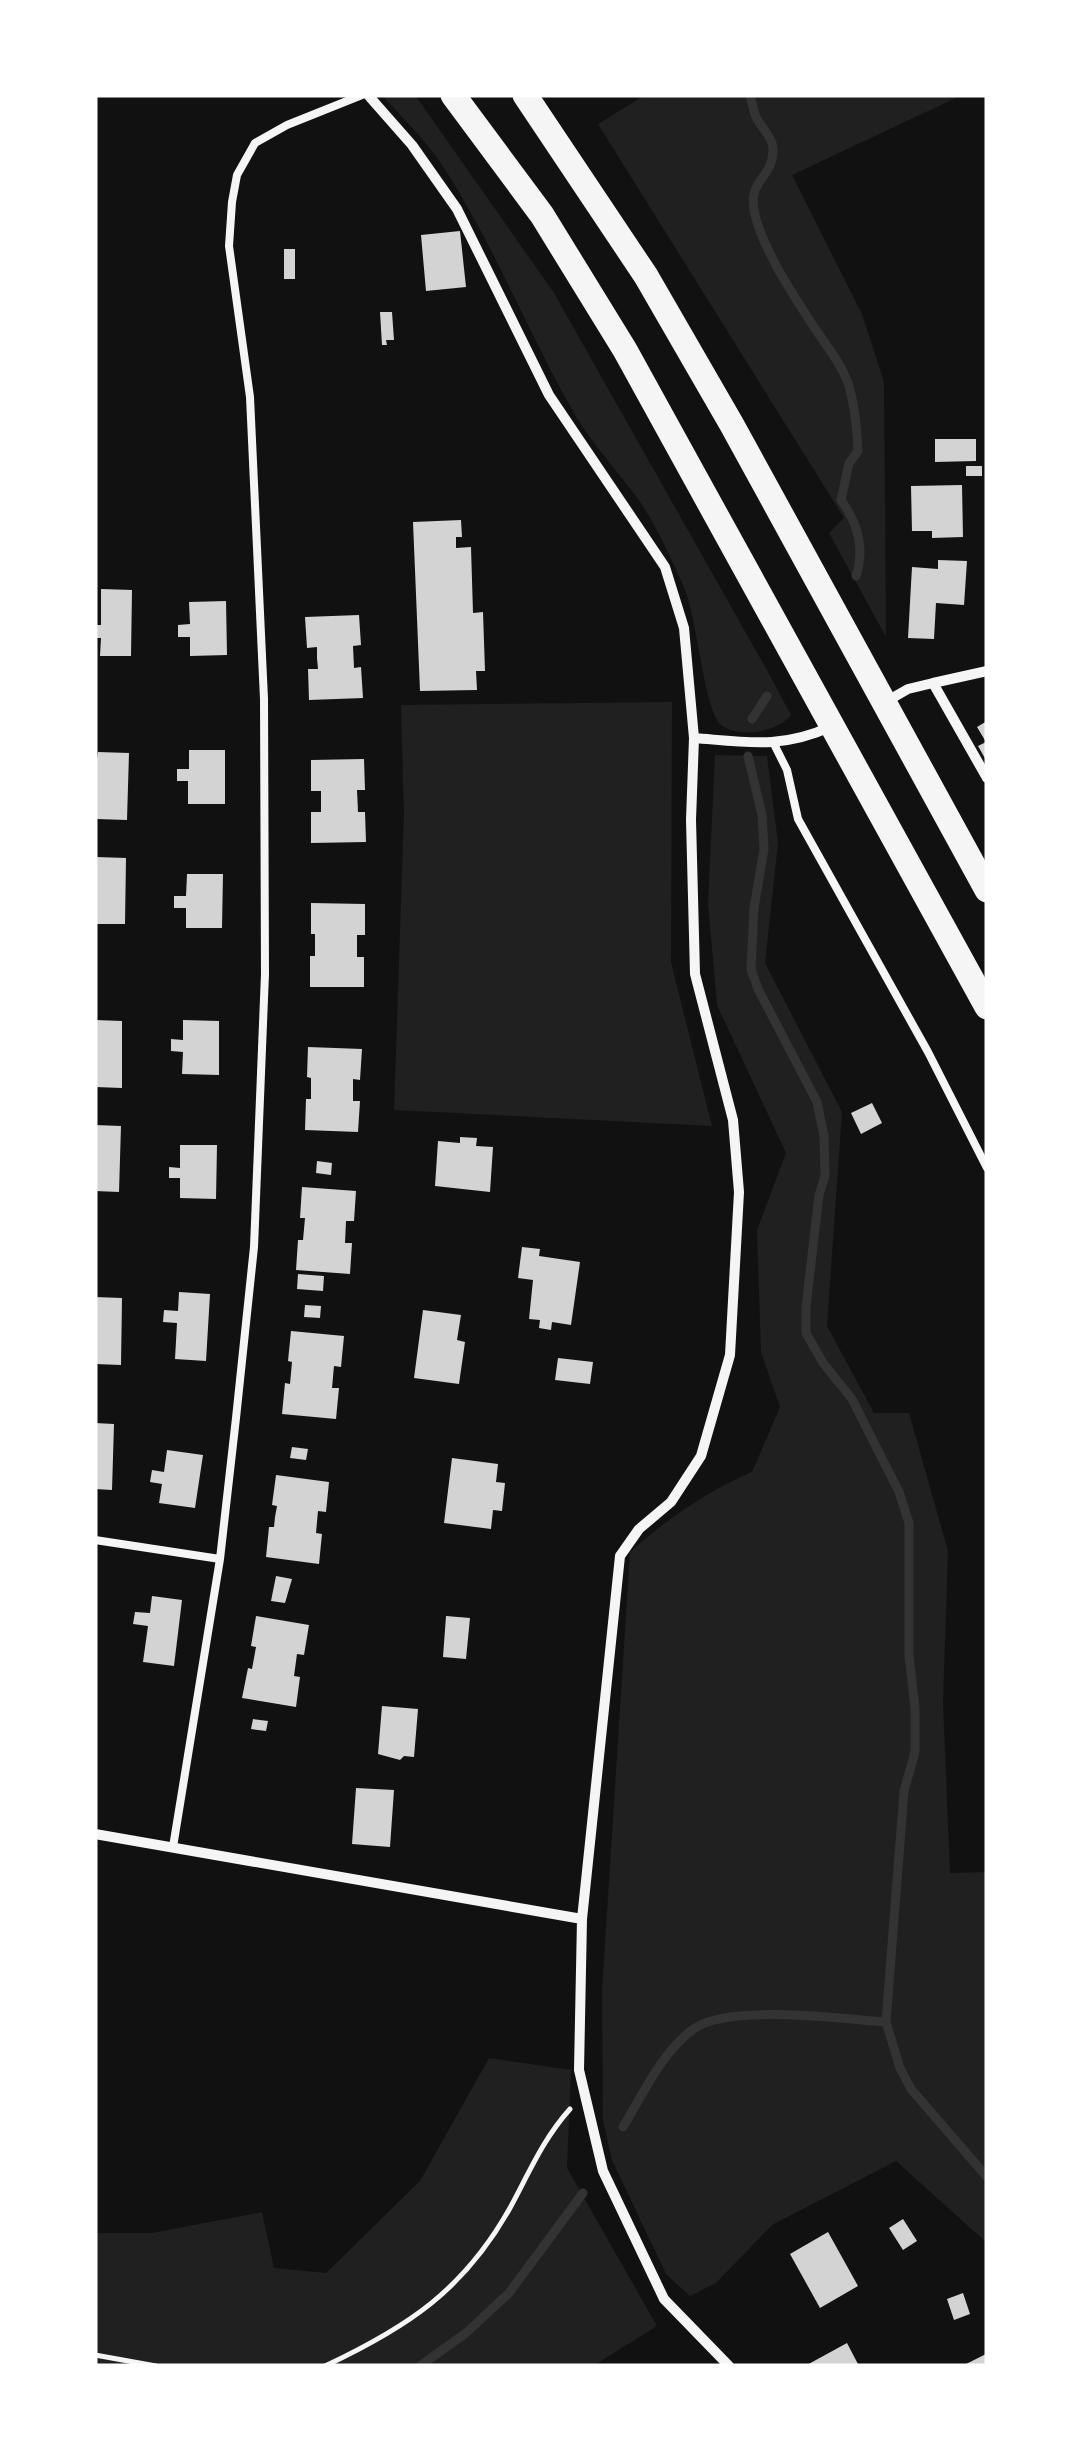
<svg xmlns="http://www.w3.org/2000/svg" width="1082" height="2461" font-family="'Nunito Sans',sans-serif">
	<style>
		.green { fill: #202020 }
		.lines { fill: none; stroke-linecap: round; stroke-linejoin: round }
		.stream { stroke: #333; stroke-width: 9 }
		.building { fill: #d3d3d3 }
		.path { stroke: #f5f5f5; stroke-width: 5 }
		.service { stroke: #f5f5f5; stroke-width: 8 }
		.minor { stroke: #f5f5f5; stroke-width: 10 }
		.trunk { stroke: #f5f5f5; stroke-width: 25 }
	</style>
	<rect width="100%" height="100%" fill="#111"/>
	<path class="green" d="M 382,95 L 415,95 L 554,293 L 768,672 L 791,715 C 778,732 739,739 721,725 C 704,710 697,616 684,587 C 670,557 657,526 638,499 C 617,470 592,444 574,413 C 529,334 495,248 446,171 C 429,143 403,119 382,95 Z
		M 645,95 L 962,95 L 792,175 L 862,314 L 884,382 L 886,637 L 829,533 L 844,518 L 598,124 Z
		M 672,702 L 671,962 L 712,1126 L 394,1110 L 404,814 L 401,705 Z
		M 715,755 L 767,756 L 778,843 L 765,963 L 842,1112 L 827,1326 L 874,1413 L 909,1413 L 948,1551 L 943,1703 L 950,1873 L 987,1872 L 987,2243 L 896,2161 L 772,2225 L 716,2283 L 690,2296 L 666,2274 L 612,2160 L 603,2121 L 602,1991 L 630,1552 C 668,1518 706,1492 752,1472 L 780,1407 L 761,1352 L 757,1230 L 786,1153 L 717,1005 L 708,903 Z
		M 489,2058 L 571,2070 L 567,2168 L 657,2326 L 593,2366 L 95,2366 L 95,2233 L 152,2233 L 262,2212 L 274,2268 L 326,2273 L 420,2181 Z"/>
	<g class="lines">
		<path class="stream" d="M 750,95 C 752,102 753,110 756,117 C 761,128 774,138 773,151 C 772,182 743,179 757,222 C 768,257 792,293 812,324 C 824,343 840,361 848,383 C 855,405 857,429 858,451 L 849,463 L 841,500 C 858,524 865,548 856,576
			M 752,719 L 767,696
			M 748,756 L 762,815 L 764,849 L 754,908 L 751,969 L 758,989 L 817,1102 L 824,1136 L 825,1176 L 819,1195 L 806,1307 L 806,1333 L 823,1363 L 852,1399 L 899,1492 L 909,1523 L 909,1656 L 915,1708 L 915,1752 L 904,1791 L 886,2022 L 900,2068 L 911,2089 L 987,2177
			M 623,2127 C 643,2094 663,2050 695,2028 C 730,2004 842,2019 886,2022
			M 420,2366 L 466,2333 L 509,2293 L 583,2193"/>
	</g>
	<path class="building" d="M 460,231 L 466,287 L 426,291 L 421,235 Z
		M 284,249 L 295,249 L 295,279 L 284,279 Z
		M 380,312 L 392,312 L 394,340 L 386,340 L 387,345 L 382,345 Z
		M 935,439 L 976,439 L 976,461 L 935,462 Z
		M 966,466 L 982,466 L 982,476 L 966,476 Z
		M 962,485 L 963,537 L 932,538 L 932,531 L 912,531 L 911,486 Z
		M 461,520 L 462,537 L 456,537 L 456,548 L 471,547 L 473,613 L 483,612 L 485,671 L 476,671 L 477,690 L 420,691 L 413,522 Z
		M 938,560 L 967,561 L 964,605 L 936,603 L 934,639 L 908,638 L 912,567 L 938,569 Z
		M 101,589 L 132,590 L 131,656 L 100,656 L 101,638 L 95,638 L 95,625 L 101,625 Z
		M 226,601 L 227,655 L 190,656 L 190,637 L 178,637 L 178,625 L 190,624 L 189,602 Z
		M 359,615 L 361,645 L 353,646 L 354,668 L 361,667 L 363,698 L 309,700 L 308,669 L 318,669 L 317,658 L 317,647 L 307,648 L 305,617 Z
		M 987,721 L 987,762 L 978,746 L 986,742 L 977,727 Z
		M 189,750 L 225,750 L 225,804 L 188,804 L 188,781 L 177,781 L 177,769 L 189,769 Z
		M 98,752 L 129,753 L 127,820 L 97,819 L 95,771 Z
		M 364,759 L 365,790 L 357,790 L 358,812 L 365,812 L 366,842 L 311,843 L 311,812 L 321,812 L 321,791 L 311,791 L 311,760 Z
		M 96,857 L 126,858 L 125,924 L 95,924 Z
		M 187,874 L 223,874 L 222,928 L 186,928 L 186,908 L 174,908 L 174,896 L 186,896 Z
		M 311,903 L 365,904 L 365,935 L 357,935 L 357,957 L 364,957 L 364,987 L 310,987 L 310,956 L 315,956 L 315,934 L 311,934 Z
		M 95,1020 L 122,1021 L 122,1088 L 95,1087 Z
		M 183,1020 L 219,1021 L 219,1075 L 182,1074 L 183,1052 L 171,1051 L 171,1039 L 183,1040 Z
		M 308,1047 L 362,1049 L 360,1080 L 353,1079 L 353,1101 L 360,1101 L 358,1132 L 305,1130 L 306,1099 L 311,1099 L 311,1078 L 307,1077 Z
		M 872,1103 L 882,1123 L 861,1134 L 851,1113 Z
		M 95,1125 L 121,1126 L 119,1192 L 95,1191 Z
		M 460,1137 L 477,1138 L 476,1146 L 493,1147 L 490,1192 L 435,1186 L 438,1141 L 460,1143 Z
		M 180,1145 L 217,1145 L 216,1199 L 180,1198 L 180,1178 L 169,1178 L 169,1167 L 180,1168 Z
		M 317,1161 L 332,1163 L 331,1175 L 316,1173 Z
		M 302,1187 L 356,1191 L 354,1221 L 346,1221 L 345,1243 L 352,1243 L 350,1274 L 296,1270 L 298,1240 L 303,1240 L 305,1218 L 300,1218 Z
		M 522,1247 L 540,1249 L 539,1256 L 580,1262 L 571,1325 L 552,1322 L 551,1330 L 539,1328 L 540,1320 L 529,1319 L 533,1280 L 518,1278 Z
		M 298,1274 L 324,1276 L 323,1291 L 297,1289 Z
		M 179,1292 L 210,1294 L 206,1361 L 175,1359 L 177,1323 L 163,1322 L 164,1310 L 178,1311 Z
		M 95,1297 L 122,1298 L 121,1365 L 95,1364 Z
		M 305,1305 L 321,1306 L 320,1318 L 304,1317 Z
		M 423,1310 L 461,1315 L 457,1340 L 465,1342 L 459,1384 L 414,1378 Z
		M 291,1331 L 344,1336 L 341,1367 L 334,1366 L 332,1388 L 339,1388 L 336,1419 L 282,1414 L 285,1383 L 290,1384 L 292,1362 L 288,1361 Z
		M 558,1358 L 593,1362 L 590,1384 L 555,1380 Z
		M 95,1423 L 114,1424 L 112,1490 L 95,1489 Z
		M 292,1447 L 308,1449 L 306,1460 L 290,1458 Z
		M 167,1450 L 203,1455 L 195,1508 L 159,1503 L 162,1484 L 150,1482 L 152,1470 L 164,1472 Z
		M 452,1458 L 498,1464 L 496,1482 L 505,1483 L 502,1511 L 493,1510 L 491,1529 L 444,1523 Z
		M 276,1475 L 329,1482 L 326,1512 L 318,1511 L 316,1533 L 322,1534 L 319,1564 L 266,1557 L 269,1527 L 274,1527 L 275,1517 L 277,1506 L 272,1505 Z
		M 276,1576 L 292,1579 L 285,1603 L 271,1601 Z
		M 152,1596 L 182,1600 L 174,1666 L 143,1662 L 148,1626 L 133,1624 L 135,1612 L 150,1613 Z
		M 256,1616 L 309,1625 L 304,1655 L 297,1654 L 294,1676 L 300,1677 L 296,1707 L 242,1698 L 248,1668 L 252,1669 L 256,1647 L 251,1646 Z
		M 446,1616 L 470,1618 L 466,1659 L 443,1657 Z
		M 382,1706 L 418,1709 L 414,1757 L 404,1756 L 400,1760 L 378,1754 Z
		M 253,1719 L 268,1721 L 266,1731 L 251,1729 Z
		M 356,1788 L 394,1790 L 390,1847 L 352,1844 Z
		M 903,2219 L 917,2241 L 903,2250 L 889,2228 Z
		M 828,2232 L 858,2286 L 820,2308 L 790,2254 Z
		M 963,2293 L 970,2314 L 954,2320 L 947,2299 Z
		M 847,2343 L 859,2366 L 805,2366 Z
		M 986,2354 L 987,2366 L 962,2366 Z"/>
	<g class="lines">
		<path class="path" d="M 95,2355 L 156,2366
			M 325,2366 C 408,2327 464,2290 510,2208 C 529,2173 543,2139 570,2109"/>
		<path class="service" d="M 774,744 L 787,770 L 798,819 L 928,1052 L 987,1168
			M 95,1540 L 220,1559
			M 173,1847 L 220,1559 L 236,1418 L 254,1247 L 265,974 L 264,699 L 250,397 L 229,246 L 232,202 L 237,175 L 255,143 L 287,125 L 362,95"/>
		<path class="minor" d="M 368,95 L 412,145 L 457,209 L 549,395 L 665,567 L 684,628 L 694,738 L 691,820 L 695,974 L 733,1120 L 739,1192 L 730,1355 L 701,1456 L 671,1502 L 639,1529 L 620,1556 L 582,1919 L 579,2070 L 603,2171 L 664,2299 L 729,2366
			M 933,683 L 987,671
			M 887,701 L 908,689 L 933,683 L 987,778
			M 694,738 C 746,742 782,749 830,727
			M 95,1834 L 582,1919"/>
		<path class="trunk" d="M 453,95 L 542,215 L 625,350 L 987,1007
			M 525,95 L 646,276 L 732,425 L 987,890"/>
	</g>
	<rect width="1082" height="2461" fill="none" stroke="#ffffff" stroke-width="195"/>
</svg>
